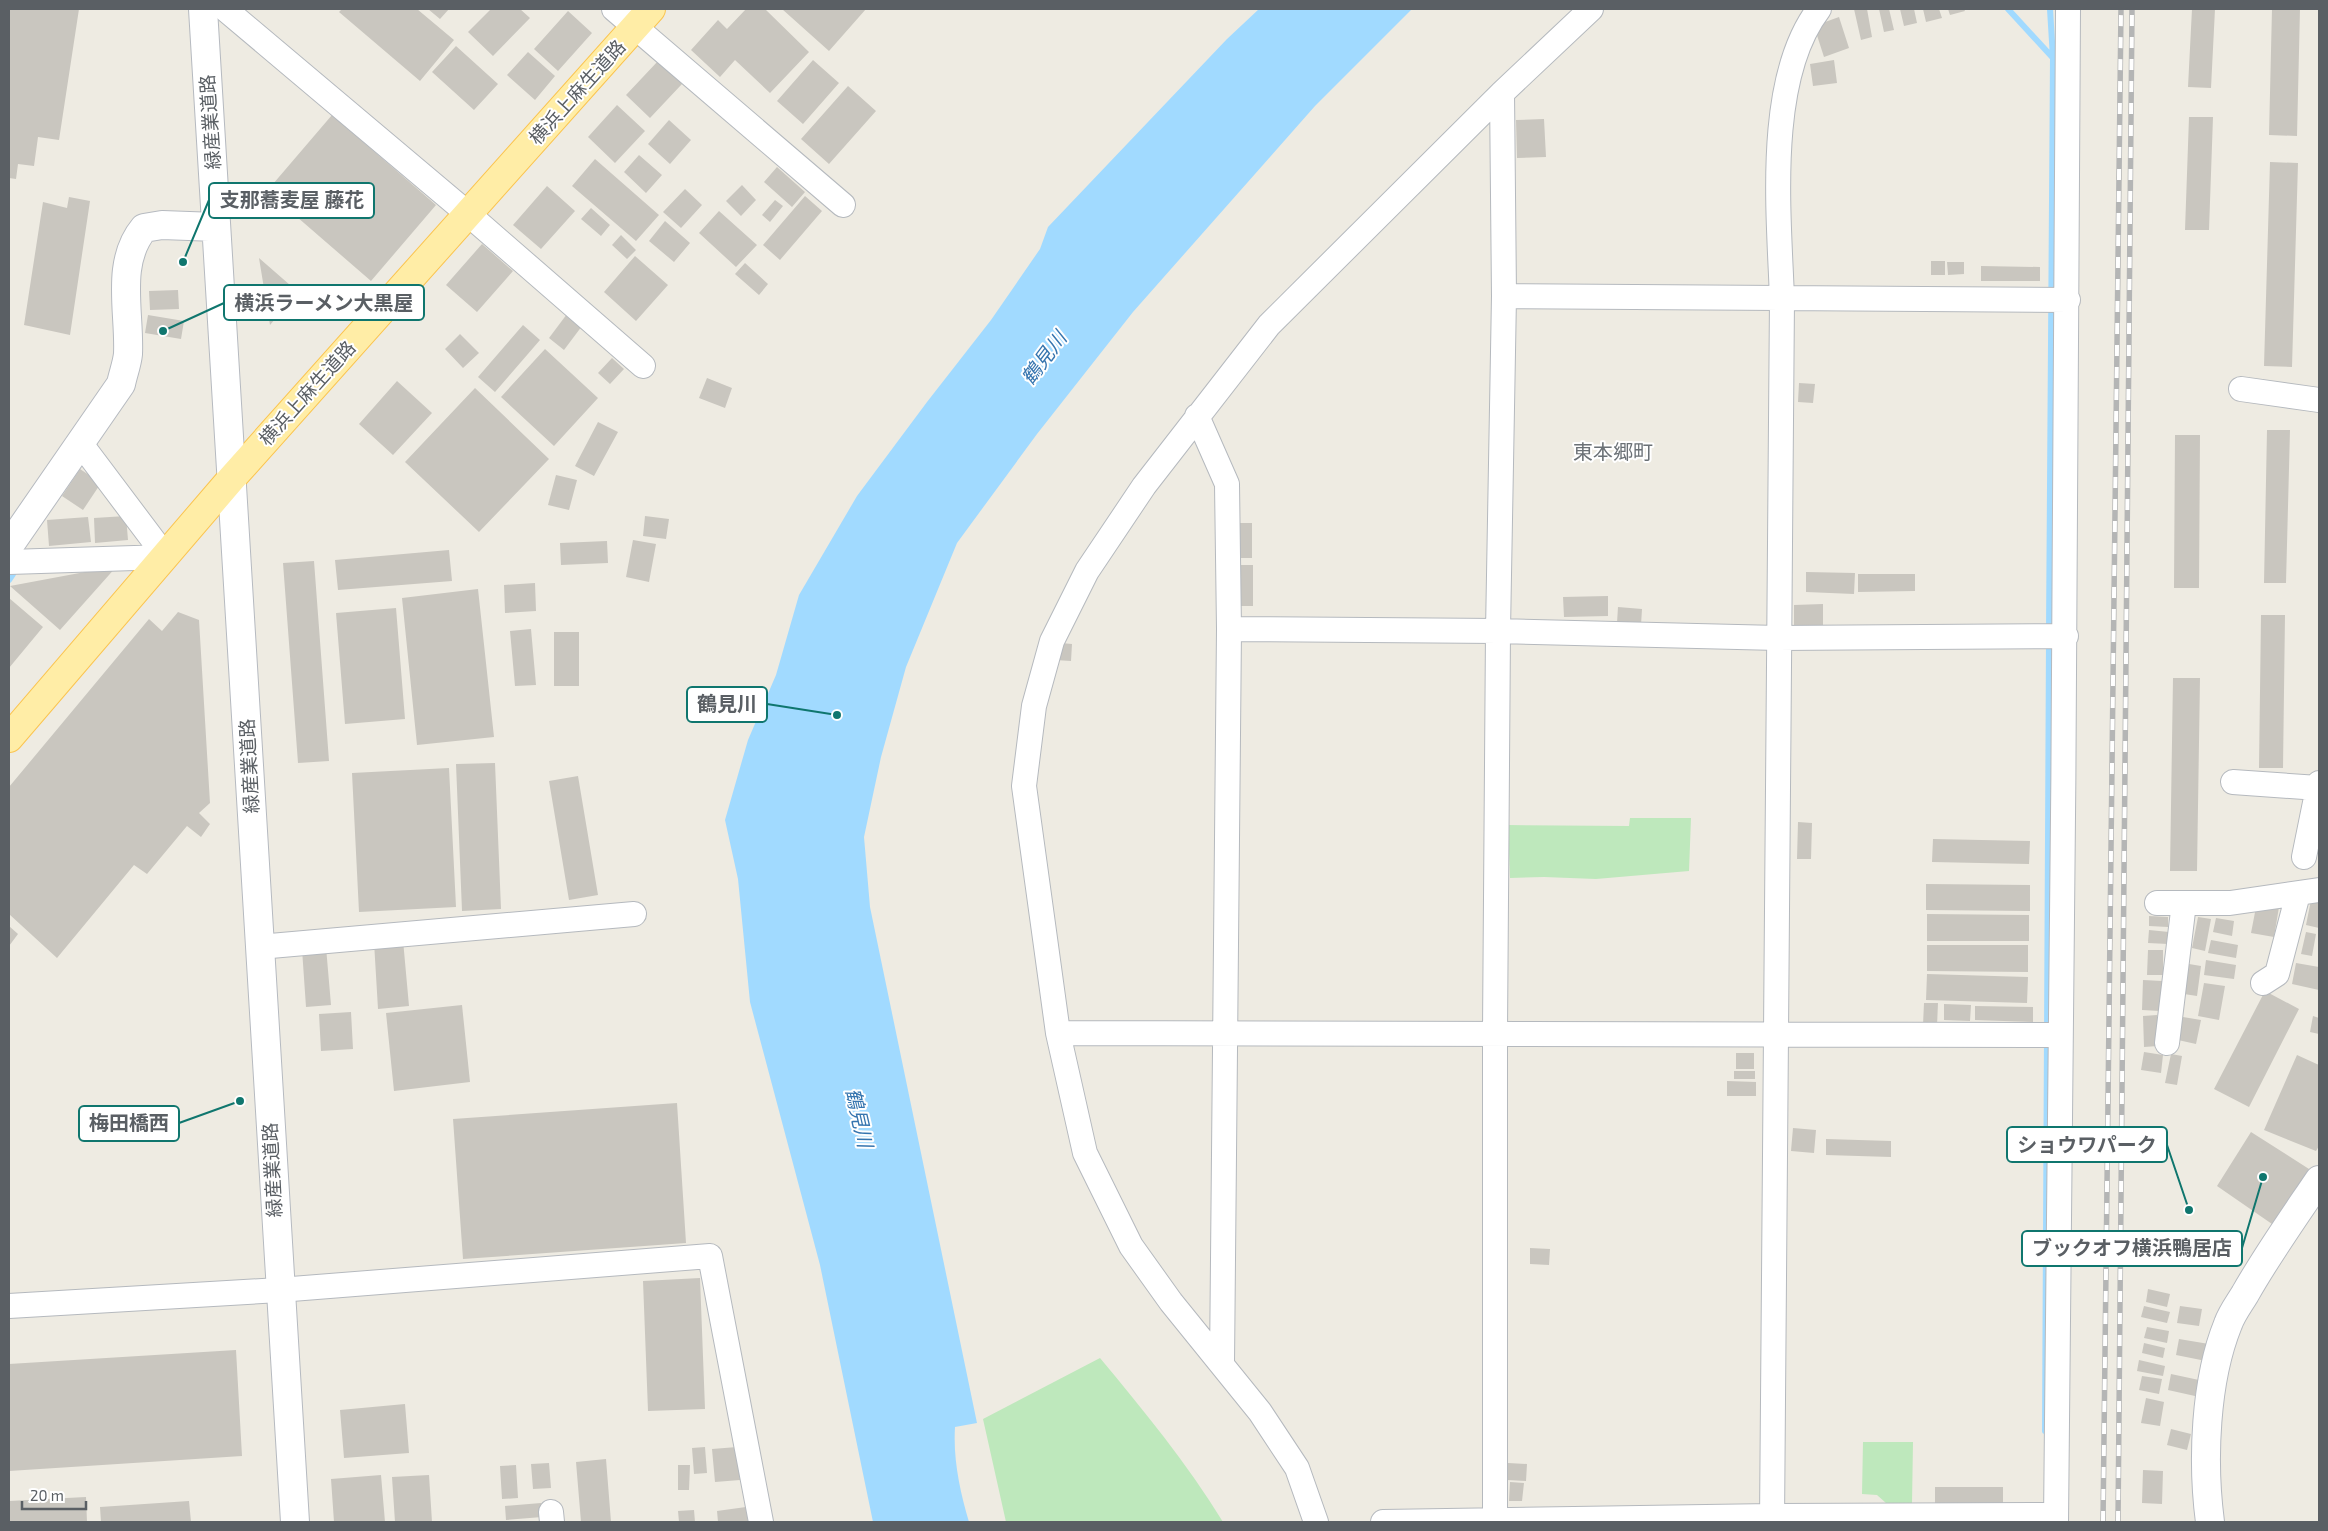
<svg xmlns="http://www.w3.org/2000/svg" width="2328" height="1531" font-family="'Exo 2','Noto Sans JP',sans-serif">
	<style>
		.green { fill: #bee8bc }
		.water { fill: #a1daff }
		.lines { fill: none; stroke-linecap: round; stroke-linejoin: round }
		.stream { stroke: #a1daff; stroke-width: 6 }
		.building { fill: #c9c6bf }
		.street-casing { stroke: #b5b9be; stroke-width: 26 }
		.secondary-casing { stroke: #b6bac0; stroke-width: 30 }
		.primary-casing { stroke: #fbc44f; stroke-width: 30 }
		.street { stroke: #fff; stroke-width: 24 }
		.secondary { stroke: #fff; stroke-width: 28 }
		.primary { stroke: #ffeda6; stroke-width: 28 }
		.rail-casing { stroke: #b4b5b5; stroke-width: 5.5 }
		.rail { stroke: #fff; stroke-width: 4; stroke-dasharray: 11; stroke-linecap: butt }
		.labels { text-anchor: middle; stroke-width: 4; stroke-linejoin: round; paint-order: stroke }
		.street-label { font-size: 19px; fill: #5a5f64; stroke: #fff }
		.water-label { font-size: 20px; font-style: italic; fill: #3675af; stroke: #fff }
		.neighbourhood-label { font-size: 20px; fill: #6b7176; stroke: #fff }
		.leader { fill: none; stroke: #0f766e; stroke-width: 2 }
		.callout-dot { fill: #0f766e; stroke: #fff; stroke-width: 2 }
		.callout { fill: #fff; stroke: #0f766e; stroke-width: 2 }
		.callout-label { font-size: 20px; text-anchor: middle; font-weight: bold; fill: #5a5f64 }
	</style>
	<rect width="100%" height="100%" fill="#eeebe2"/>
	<path class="green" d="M 1630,818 L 1691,818 L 1689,871 L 1596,879 L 1544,877 L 1510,878 L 1508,825 L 1629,826 Z
		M 1100,1358 C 1144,1411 1187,1463 1223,1522 L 1006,1522 L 983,1419 Z
		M 1863,1442 L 1913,1442 L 1912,1504 L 1886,1503 L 1877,1495 L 1862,1494 Z"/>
	<path class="water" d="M 1259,9 L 1412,9 L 1315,106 L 1133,312 L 1037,434 L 957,543 L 906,667 L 881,757 L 864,837 L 870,907 L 977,1423 L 955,1427 C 953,1460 960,1491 969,1522 L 873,1522 L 820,1265 L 750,1002 L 738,879 L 725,820 L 748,740 L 776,675 L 799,595 L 857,496 L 927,402 L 991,320 L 1040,249 L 1048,227 L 1227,39 Z"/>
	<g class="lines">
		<path class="stream" d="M 2008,9 L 2053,58 L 2049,631
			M 2050,9 L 2053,58
			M 9,580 L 13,574
			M 2045,1431 L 2049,641"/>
	</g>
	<path class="building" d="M 10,9 L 79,9 L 59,140 L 38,137 L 34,166 L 18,164 L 16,179 L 9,178 Z
		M 342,9 L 417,9 L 454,40 L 420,81 L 339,12 Z
		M 428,9 L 449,9 L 440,19 Z
		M 491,9 L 520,9 L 530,18 L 493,56 L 468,32 Z
		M 746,9 L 765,9 L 809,52 L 770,93 L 735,60 L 720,77 L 691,50 L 718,20 L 727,29 Z
		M 782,9 L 866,9 L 829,51 Z
		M 1854,9 L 1867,9 L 1872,37 L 1861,40 Z
		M 1879,9 L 1889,9 L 1894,30 L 1884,32 Z
		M 1900,9 L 1914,9 L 1917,23 L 1904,26 Z
		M 1923,9 L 1939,9 L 1942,18 L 1926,22 Z
		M 1948,9 L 1964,9 L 1965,11 L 1950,15 Z
		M 2192,9 L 2215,9 L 2211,88 L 2188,87 Z
		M 2272,9 L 2300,9 L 2297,136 L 2269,135 Z
		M 568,11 L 592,33 L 558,71 L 534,49 Z
		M 1839,17 L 1849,48 L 1824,57 L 1814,26 Z
		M 456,46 L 498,84 L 474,110 L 432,72 Z
		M 528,52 L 555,76 L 535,100 L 507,75 Z
		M 813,60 L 839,83 L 803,124 L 777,101 Z
		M 1834,60 L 1837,83 L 1813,86 L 1810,64 Z
		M 658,61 L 682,84 L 650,118 L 626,95 Z
		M 848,86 L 876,111 L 829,164 L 801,139 Z
		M 617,105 L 645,131 L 615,163 L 588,137 Z
		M 332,115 L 436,205 L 371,281 L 267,191 Z
		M 2189,117 L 2213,117 L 2209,230 L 2185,230 Z
		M 1544,119 L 1546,157 L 1517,158 L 1516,120 Z
		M 669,120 L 691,140 L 670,164 L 648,144 Z
		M 639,155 L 662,175 L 646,193 L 624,172 Z
		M 595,159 L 659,215 L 636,241 L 572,186 Z
		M 2270,162 L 2298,163 L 2292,367 L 2264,366 Z
		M 777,167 L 805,192 L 792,207 L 764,182 Z
		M 742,185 L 756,200 L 741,216 L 726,201 Z
		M 547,186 L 575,211 L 541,249 L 513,225 Z
		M 685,189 L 702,205 L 681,228 L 663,212 Z
		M 805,196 L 822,211 L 780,260 L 763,245 Z
		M 69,197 L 90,201 L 70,335 L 24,325 L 43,202 L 67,208 Z
		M 775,200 L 783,206 L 770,222 L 762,215 Z
		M 591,208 L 610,225 L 601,236 L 581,219 Z
		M 719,211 L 757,245 L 736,267 L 699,233 Z
		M 665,221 L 690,243 L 674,262 L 649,241 Z
		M 621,235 L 636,250 L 627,259 L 612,245 Z
		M 482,244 L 513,271 L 477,312 L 446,285 Z
		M 635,256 L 668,285 L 636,321 L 604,292 Z
		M 259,258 L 298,292 L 270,325 Z
		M 1931,261 L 1945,261 L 1945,275 L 1931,275 Z
		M 1947,262 L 1964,262 L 1964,274 L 1948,275 Z
		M 745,263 L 768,284 L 759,295 L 735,274 Z
		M 1981,266 L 2040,267 L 2040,281 L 1981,281 Z
		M 178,290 L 179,309 L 150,310 L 149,291 Z
		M 567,314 L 582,326 L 564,350 L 549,338 Z
		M 148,315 L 184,321 L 181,339 L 145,333 Z
		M 523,325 L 540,340 L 495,392 L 478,377 Z
		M 460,334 L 479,353 L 463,368 L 445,349 Z
		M 545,349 L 598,398 L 554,446 L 501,397 Z
		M 612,358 L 624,369 L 610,384 L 598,373 Z
		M 707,378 L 732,388 L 725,408 L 699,398 Z
		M 397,381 L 432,413 L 393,455 L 359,424 Z
		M 1799,383 L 1815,384 L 1813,403 L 1798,402 Z
		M 475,388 L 549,459 L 479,532 L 405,462 Z
		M 598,422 L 618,432 L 594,476 L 575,466 Z
		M 2267,430 L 2290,430 L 2286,583 L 2264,583 Z
		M 2175,435 L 2200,435 L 2199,588 L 2174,588 Z
		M 80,469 L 101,483 L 83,510 L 62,496 Z
		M 556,475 L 577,480 L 569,510 L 548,505 Z
		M 126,516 L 128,540 L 95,543 L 94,518 Z
		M 645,516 L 669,519 L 666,539 L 643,536 Z
		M 88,517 L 91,542 L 49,546 L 47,520 Z
		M 1239,523 L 1252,523 L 1252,558 L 1239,558 Z
		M 633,540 L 656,544 L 649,582 L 626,577 Z
		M 607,541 L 608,563 L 561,565 L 560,543 Z
		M 449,550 L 452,581 L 338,590 L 335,560 Z
		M 314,561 L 329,761 L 298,763 L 283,563 Z
		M 1238,565 L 1253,565 L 1253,606 L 1238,606 Z
		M 117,566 L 60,630 L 10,586 Z
		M 1806,572 L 1855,573 L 1854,594 L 1806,592 Z
		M 1858,574 L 1915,574 L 1915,591 L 1858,592 Z
		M 535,583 L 536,611 L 505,613 L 504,585 Z
		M 478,589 L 494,737 L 417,745 L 402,598 Z
		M 1608,596 L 1608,616 L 1564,617 L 1563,597 Z
		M 9,598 L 43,627 L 9,668 Z
		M 1823,604 L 1823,627 L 1794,628 L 1794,605 Z
		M 1618,607 L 1642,609 L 1641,625 L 1617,623 Z
		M 396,608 L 405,719 L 345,724 L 336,613 Z
		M 178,612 L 199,620 L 210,803 L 199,813 L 210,824 L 201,837 L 187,826 L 147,874 L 134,865 L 57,958 L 9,914 L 9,787 L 149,619 L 162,631 Z
		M 2261,615 L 2285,615 L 2283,768 L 2259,768 Z
		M 531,629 L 536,685 L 515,686 L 510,631 Z
		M 554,632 L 579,632 L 579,686 L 554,686 Z
		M 1061,643 L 1072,644 L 1071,661 L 1055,660 Z
		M 2173,678 L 2200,678 L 2197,871 L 2170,871 Z
		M 495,763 L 501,909 L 462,911 L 456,764 Z
		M 449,768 L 456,907 L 359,912 L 352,773 Z
		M 578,776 L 598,895 L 569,900 L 549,781 Z
		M 1798,822 L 1812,823 L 1811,859 L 1797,859 Z
		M 1933,839 L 2030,841 L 2029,864 L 1932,862 Z
		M 1926,884 L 2030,885 L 2030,911 L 1926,910 Z
		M 2311,900 L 2319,902 L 2319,928 L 2306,925 Z
		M 2257,902 L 2279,907 L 2274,937 L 2251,933 Z
		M 1927,914 L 2029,915 L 2029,941 L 1927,941 Z
		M 2149,916 L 2168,917 L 2168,927 L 2149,926 Z
		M 2198,917 L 2211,919 L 2205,951 L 2192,948 Z
		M 2216,918 L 2234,921 L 2232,936 L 2213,932 Z
		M 9,926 L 18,934 L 9,946 Z
		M 2149,930 L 2169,932 L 2168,944 L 2148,943 Z
		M 2306,932 L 2316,934 L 2312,956 L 2301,954 Z
		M 403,940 L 409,1006 L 378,1009 L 374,942 Z
		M 2211,940 L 2238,945 L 2236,958 L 2208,953 Z
		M 1927,945 L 2028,945 L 2028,972 L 1927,971 Z
		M 326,947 L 331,1005 L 306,1007 L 302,949 Z
		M 2148,950 L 2163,950 L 2163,975 L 2147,975 Z
		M 2206,960 L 2236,965 L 2234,979 L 2204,975 Z
		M 2296,963 L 2319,967 L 2319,990 L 2292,984 Z
		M 2189,964 L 2201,966 L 2197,996 L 2184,994 Z
		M 1927,974 L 2028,977 L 2027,1003 L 1926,1000 Z
		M 2143,980 L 2162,981 L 2160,1011 L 2142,1010 Z
		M 2204,983 L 2225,986 L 2219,1020 L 2198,1016 Z
		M 2265,991 L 2299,1009 L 2249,1107 L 2214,1089 Z
		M 1924,1003 L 1938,1003 L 1937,1026 L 1923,1025 Z
		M 1944,1004 L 1971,1005 L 1970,1021 L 1944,1020 Z
		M 462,1005 L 470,1082 L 394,1091 L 386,1013 Z
		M 1975,1006 L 2033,1007 L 2033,1022 L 1975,1020 Z
		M 351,1012 L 353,1049 L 321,1051 L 319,1014 Z
		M 2157,1015 L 2158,1046 L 2144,1047 L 2143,1016 Z
		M 2313,1016 L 2319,1018 L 2319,1034 L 2310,1032 Z
		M 2183,1017 L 2201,1020 L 2196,1044 L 2178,1040 Z
		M 2144,1052 L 2163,1055 L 2161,1073 L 2141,1070 Z
		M 1736,1053 L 1754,1053 L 1754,1069 L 1736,1069 Z
		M 2171,1054 L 2182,1056 L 2177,1085 L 2165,1083 Z
		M 2297,1055 L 2319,1065 L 2319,1146 L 2316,1151 L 2264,1130 Z
		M 1734,1071 L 1755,1071 L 1755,1079 L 1734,1079 Z
		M 1727,1081 L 1756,1082 L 1756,1096 L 1727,1096 Z
		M 677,1103 L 686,1243 L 463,1259 L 453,1119 Z
		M 1793,1128 L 1816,1130 L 1814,1153 L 1791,1151 Z
		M 2251,1132 L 2309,1169 L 2272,1224 L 2217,1186 Z
		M 1826,1139 L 1891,1141 L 1891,1157 L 1826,1155 Z
		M 1530,1248 L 1550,1249 L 1549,1265 L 1530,1264 Z
		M 700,1278 L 705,1409 L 648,1411 L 643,1281 Z
		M 2148,1289 L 2170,1294 L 2167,1307 L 2146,1302 Z
		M 2144,1306 L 2170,1312 L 2167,1323 L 2141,1317 Z
		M 2180,1306 L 2202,1309 L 2199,1326 L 2177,1323 Z
		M 2147,1327 L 2169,1331 L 2167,1343 L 2144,1338 Z
		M 2179,1339 L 2209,1344 L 2206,1361 L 2176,1355 Z
		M 2144,1343 L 2165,1348 L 2163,1358 L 2142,1353 Z
		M 236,1350 L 242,1456 L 9,1471 L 9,1364 Z
		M 2139,1360 L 2165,1366 L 2163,1376 L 2137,1371 Z
		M 2171,1374 L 2199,1380 L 2195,1396 L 2168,1390 Z
		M 2142,1376 L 2162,1379 L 2159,1394 L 2139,1390 Z
		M 2146,1398 L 2164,1402 L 2160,1426 L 2141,1423 Z
		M 405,1404 L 409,1453 L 344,1458 L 340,1410 Z
		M 2171,1429 L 2191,1434 L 2187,1450 L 2167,1445 Z
		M 705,1447 L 707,1473 L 694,1474 L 692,1448 Z
		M 737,1447 L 740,1480 L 715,1482 L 712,1449 Z
		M 606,1459 L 611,1522 L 581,1522 L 576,1462 Z
		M 549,1463 L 551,1488 L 533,1489 L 531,1464 Z
		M 1508,1463 L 1527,1464 L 1526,1481 L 1507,1480 Z
		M 516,1465 L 518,1498 L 502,1499 L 500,1466 Z
		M 678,1465 L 690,1465 L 689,1490 L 678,1490 Z
		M 2143,1470 L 2163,1471 L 2162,1504 L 2142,1503 Z
		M 381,1475 L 385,1522 L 334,1522 L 331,1479 Z
		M 429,1475 L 432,1522 L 395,1522 L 392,1477 Z
		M 1510,1482 L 1524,1483 L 1522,1501 L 1509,1501 Z
		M 1935,1487 L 2003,1487 L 2003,1504 L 1935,1503 Z
		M 86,1497 L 87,1522 L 9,1522 L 9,1501 Z
		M 189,1501 L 191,1522 L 101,1522 L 100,1507 Z
		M 541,1503 L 542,1517 L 506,1520 L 505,1506 Z
		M 746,1507 L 748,1522 L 718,1522 L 717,1511 Z
		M 694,1510 L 695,1522 L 679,1522 L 678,1511 Z"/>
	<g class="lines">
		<defs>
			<path id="street" d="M 225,9 L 467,213 L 643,366
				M 614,9 L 843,205
				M 1504,296 L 2068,300
				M 2241,389 L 2319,400
				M 1197,416 L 1227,484 L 1229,629 L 1222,1364
				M 81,444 L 166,557
				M 9,562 L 166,557
				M 1229,629 L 1498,631 L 1778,638 L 2066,636
				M 2233,782 L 2318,788
				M 2304,857 L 2319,783
				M 2157,903 L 2230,903 L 2319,890
				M 259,947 L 634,914
				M 2263,983 L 2277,974 L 2298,894
				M 1058,1033 L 2060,1035
				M 2167,1043 L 2184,903
				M 9,1306 L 279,1290 L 710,1256 L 761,1522
				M 551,1512 L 552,1522
				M 1316,1522 L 1297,1468 L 1260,1412 L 1171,1302 L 1131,1246 L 1085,1153 L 1058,1033 L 1024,786 L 1034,706 L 1052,641 L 1087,571 L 1144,486 L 1269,325 L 1502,93 L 1591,9
				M 1383,1522 L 1772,1516 L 2056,1515
				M 1495,1522 L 1495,1033 L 1498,631 L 1504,296 L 1502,93
				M 1772,1522 L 1782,299 C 1779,214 1765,79 1819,9
				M 2056,1522 C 2060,1018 2068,513 2068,9"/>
			<path id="secondary" d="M 203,9 L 295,1522
				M 9,546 L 121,384 C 123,374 127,364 128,354 C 130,312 115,263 144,228 L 162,225 L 216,227
				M 2210,1522 C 2202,1461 2205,1381 2228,1324 C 2232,1313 2239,1304 2245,1294 C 2267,1255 2294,1217 2319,1180"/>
			<path id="primary" d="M 9,738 L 232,478 L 651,9"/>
		</defs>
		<use href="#street" class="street-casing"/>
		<use href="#secondary" class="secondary-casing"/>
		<use href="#primary" class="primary-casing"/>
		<use href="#street" class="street"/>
		<use href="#secondary" class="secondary"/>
		<use href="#primary" class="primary"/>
		<defs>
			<path id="rail" d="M 2103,1522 L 2121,9
				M 2118,1522 L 2132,9"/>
		</defs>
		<use href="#rail" class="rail-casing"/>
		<use href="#rail" class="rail"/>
	</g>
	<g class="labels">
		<g class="street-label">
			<text transform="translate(577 92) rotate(-48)" y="7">横浜上麻生道路</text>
			<text transform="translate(210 122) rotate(-94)" y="7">緑産業道路</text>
			<text transform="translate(307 393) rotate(-48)" y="7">横浜上麻生道路</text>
			<text transform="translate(249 766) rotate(-93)" y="7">緑産業道路</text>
			<text transform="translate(272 1170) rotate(-93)" y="7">緑産業道路</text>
		</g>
		<g class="water-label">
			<text transform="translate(1044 358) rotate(-53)" y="7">鶴見川</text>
			<text transform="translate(859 1118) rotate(77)" y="7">鶴見川</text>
		</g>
		<g class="neighbourhood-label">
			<text x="1613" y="459">東本郷町</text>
		</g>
	</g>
	<path class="leader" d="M183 262L209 200M163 331L224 303M837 715L767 704M240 1101L179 1123M2189 1210L2167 1145M2263 1177L2242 1248"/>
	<g class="callout-dot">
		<circle cx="183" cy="262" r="5"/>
		<circle cx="163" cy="331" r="5"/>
		<circle cx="837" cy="715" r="5"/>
		<circle cx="240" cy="1101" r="5"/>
		<circle cx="2189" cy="1210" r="5"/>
		<circle cx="2263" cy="1177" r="5"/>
	</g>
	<g class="callout">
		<rect x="209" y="183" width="165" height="35" rx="5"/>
		<rect x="224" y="285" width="200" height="35" rx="5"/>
		<rect x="687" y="687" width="80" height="35" rx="5"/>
		<rect x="79" y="1106" width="100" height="35" rx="5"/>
		<rect x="2007" y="1127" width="160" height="35" rx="5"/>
		<rect x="2022" y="1231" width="220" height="35" rx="5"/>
	</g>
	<g class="callout-label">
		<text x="292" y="207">支那蕎麦屋 藤花</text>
		<text x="324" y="310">横浜ラーメン大黒屋</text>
		<text x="727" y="711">鶴見川</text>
		<text x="129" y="1130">梅田橋西</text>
		<text x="2087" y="1152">ショウワパーク</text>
		<text x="2132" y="1255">ブックオフ横浜鴨居店</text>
	</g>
	<rect width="2328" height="1531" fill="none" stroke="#5a5f64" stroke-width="20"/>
	<path d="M22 1501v8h64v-8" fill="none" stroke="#5a5f64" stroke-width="2.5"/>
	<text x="30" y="1501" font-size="15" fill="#5a5f64" stroke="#ffffff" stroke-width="4" paint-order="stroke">20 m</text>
</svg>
